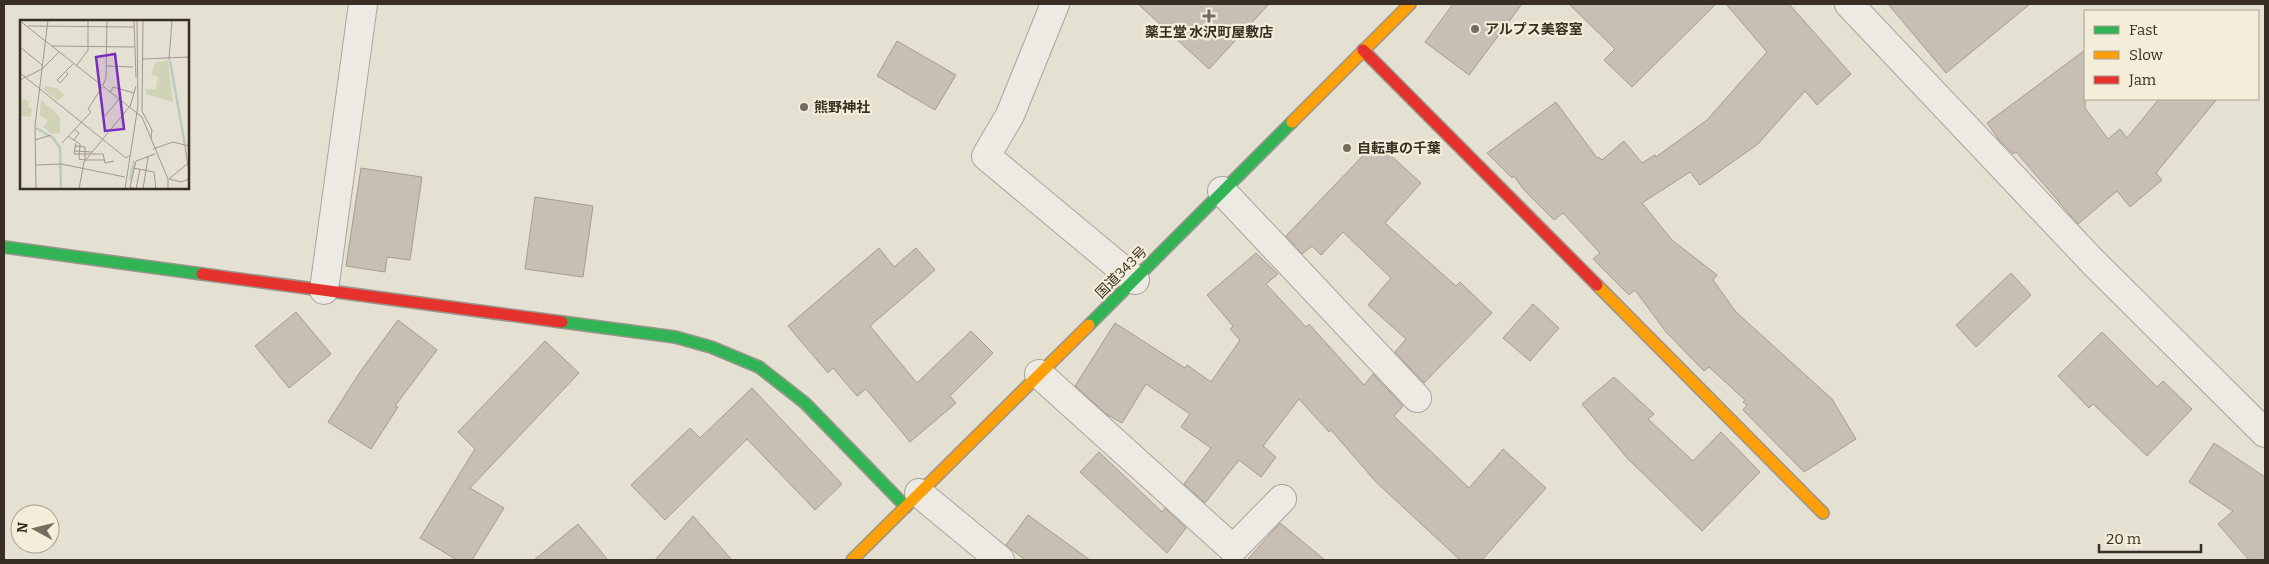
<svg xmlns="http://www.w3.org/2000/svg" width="2269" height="564" font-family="Bitter,'Noto Sans JP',serif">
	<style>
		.building { fill: #c7bfb3; stroke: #a49c91 }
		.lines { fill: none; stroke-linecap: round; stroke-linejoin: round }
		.street-casing { stroke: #aaa59a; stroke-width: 30 }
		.fast-casing { stroke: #99958a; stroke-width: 14 }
		.slow-casing { stroke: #99958a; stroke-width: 14 }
		.jam-casing { stroke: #99958a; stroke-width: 14 }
		.street { stroke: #eceae3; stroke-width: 28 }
		.fast { stroke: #30b455; stroke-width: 11 }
		.slow { stroke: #ff9f0a; stroke-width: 11 }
		.jam { stroke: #e5322d; stroke-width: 11 }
		.poi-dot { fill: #746c60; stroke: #f3edda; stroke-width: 2 }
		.labels { text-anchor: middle; stroke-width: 4.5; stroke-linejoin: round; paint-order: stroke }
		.poi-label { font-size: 14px; font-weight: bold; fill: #382e23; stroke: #f3edda; text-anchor: start }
		.street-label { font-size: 14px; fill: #382e23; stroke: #f3edda }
		.inset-river { fill: none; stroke: #bccac2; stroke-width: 2.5 }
		.inset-road { fill: none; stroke: #9f998c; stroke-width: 1 }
		.view { fill: #7b2cbf; fill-opacity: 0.15; stroke: #7b2cbf; stroke-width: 2.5 }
		.inset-edge { fill: none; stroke: #382e23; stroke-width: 2.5 }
	</style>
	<rect width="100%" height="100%" fill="#e4e0d2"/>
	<path class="building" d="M 1138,4 L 1269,4 L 1209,69 Z
		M 1453,4 L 1522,4 L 1469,75 L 1425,42 Z
		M 1569,4 L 1716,4 L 1632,87 L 1604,60 L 1615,49 Z
		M 1726,4 L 1789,4 L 1851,74 L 1817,105 L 1805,91 L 1758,144 L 1700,185 L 1690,172 L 1642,203 L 1672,240 L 1717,275 L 1713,280 L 1736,312 L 1832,399 L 1856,439 L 1804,472 L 1743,410 L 1747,405 L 1743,402 L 1745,400 L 1709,367 L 1704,371 L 1666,332 L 1635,290 L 1629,295 L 1593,259 L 1600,253 L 1563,213 L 1554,220 L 1524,190 L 1514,176 L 1512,178 L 1487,153 L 1556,102 L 1597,158 L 1599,157 L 1602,160 L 1624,141 L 1642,163 L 1655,155 L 1656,157 L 1707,120 L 1767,52 Z
		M 1888,4 L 2030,4 L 1946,73 Z
		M 897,41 L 956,75 L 935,110 L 877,76 Z
		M 2085,50 L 2085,108 L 2108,139 L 2120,129 L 2127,138 L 2159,99 L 2217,99 L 2156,173 L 2162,180 L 2130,207 L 2117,191 L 2078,224 L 2016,152 L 2013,154 L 1999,140 L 1987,123 Z
		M 1376,142 L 1421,183 L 1385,223 L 1456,286 L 1460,282 L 1492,313 L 1424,383 L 1395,352 L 1406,339 L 1368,305 L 1391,278 L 1343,232 L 1321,255 L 1312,246 L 1302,254 L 1286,236 Z
		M 361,168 L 422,177 L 410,260 L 387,257 L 385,272 L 346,266 Z
		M 535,197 L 593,206 L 583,277 L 525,269 Z
		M 879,248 L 894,267 L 916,248 L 935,270 L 870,326 L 917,383 L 971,331 L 993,353 L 950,396 L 956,403 L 910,442 L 866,389 L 857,396 L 833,368 L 828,373 L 788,326 Z
		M 1256,253 L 1278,274 L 1266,284 L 1306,327 L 1309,324 L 1364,385 L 1373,374 L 1403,406 L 1394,416 L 1469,488 L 1503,449 L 1546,488 L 1482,560 L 1460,560 L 1376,482 L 1331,430 L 1329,432 L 1299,399 L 1263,446 L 1276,457 L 1261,477 L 1239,460 L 1205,503 L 1184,484 L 1211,448 L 1181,427 L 1190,414 L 1146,384 L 1122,423 L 1106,414 L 1075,386 L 1115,323 L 1185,368 L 1187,365 L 1211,382 L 1240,340 L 1230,329 L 1233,326 L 1207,295 Z
		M 2011,273 L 2031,295 L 1976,347 L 1956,325 Z
		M 1533,304 L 1559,328 L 1530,361 L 1503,338 Z
		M 296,312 L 331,354 L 289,388 L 255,346 Z
		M 398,320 L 437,350 L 395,406 L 398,407 L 371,449 L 328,422 L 360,372 Z
		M 2102,332 L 2157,387 L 2163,381 L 2192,409 L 2147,456 L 2093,404 L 2089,408 L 2058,376 Z
		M 545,341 L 579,373 L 470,488 L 504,508 L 472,560 L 457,560 L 420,538 L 475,449 L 458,432 Z
		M 1614,377 L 1654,414 L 1648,419 L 1693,461 L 1721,432 L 1760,472 L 1702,531 L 1628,459 L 1582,404 Z
		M 752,388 L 842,484 L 815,510 L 747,439 L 665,520 L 631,485 L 690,428 L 700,438 Z
		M 2214,443 L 2265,477 L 2265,560 L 2249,560 L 2218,524 L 2233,511 L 2189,482 Z
		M 1099,452 L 1162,512 L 1165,508 L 1186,528 L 1167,553 L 1080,472 Z
		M 1028,515 L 1090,560 L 1025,560 L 1006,545 Z
		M 693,516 L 732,560 L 655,560 Z
		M 1280,523 L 1325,560 L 1247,560 Z
		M 578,524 L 608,560 L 534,560 Z"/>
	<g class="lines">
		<defs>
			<path id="street" d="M 1055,4 L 1010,115 L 986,156 L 1135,280
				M 1849,4 L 2093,262 L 2265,433
				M 1222,191 L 1417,398
				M 324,290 L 363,4
				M 1039,374 L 1233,549 L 1282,499
				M 919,493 L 1000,560"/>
			<path id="fast" d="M 4,247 L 202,274
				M 562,322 L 675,337 L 711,347 L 759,367 L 805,403 L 906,507
				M 1089,325 L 1292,122"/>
			<path id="slow" d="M 1292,122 L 1410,4
				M 1597,285 L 1823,513
				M 852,560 L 1089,325"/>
			<path id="jam" d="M 1363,50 L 1597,285
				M 202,274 L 562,322"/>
		</defs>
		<use href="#street" class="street-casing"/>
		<use href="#fast" class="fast-casing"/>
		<use href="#slow" class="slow-casing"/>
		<use href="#jam" class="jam-casing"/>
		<use href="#street" class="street"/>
		<use href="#fast" class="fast"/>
		<use href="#slow" class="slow"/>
		<use href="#jam" class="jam"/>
	</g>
	<g class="poi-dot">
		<path d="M1206.5 8.5h5v5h5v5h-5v5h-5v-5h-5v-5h5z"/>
		<circle cx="1475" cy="29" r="5"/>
		<circle cx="804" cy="107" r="5"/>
		<circle cx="1347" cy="148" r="5"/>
	</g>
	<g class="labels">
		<g class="poi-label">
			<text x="1485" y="34">アルプス美容室</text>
			<text x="1209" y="37" text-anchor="middle">薬王堂 水沢町屋敷店</text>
			<text x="814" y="112">熊野神社</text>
			<text x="1357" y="153">自転車の千葉</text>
		</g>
		<g class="street-label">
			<text transform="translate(1121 272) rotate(-45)" y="5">国道343号</text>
		</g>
	</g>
	<g transform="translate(20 20)">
		<rect width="169" height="169" fill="#e4e0d2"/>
		<path d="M 148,40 L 153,82 L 126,74 L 126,69 L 136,69 L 138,57 L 131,54 L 136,42 ZM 26,66 L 37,68 L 44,76 L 38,81 L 23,69 ZM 4,79 L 9,82 L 8,86 L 12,89 L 10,97 L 0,96 L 0,84 ZM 21,80 L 40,97 L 40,113 L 32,114 L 23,107 L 28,101 L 20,95 Z" fill="#d1d3b6"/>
		<path class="inset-river" d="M 150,41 L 165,125M 16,108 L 33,118 L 40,128 L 41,169M 110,160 L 114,141"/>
		<path class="inset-road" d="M 114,0 L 116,58M 123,0 L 122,91 L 132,110 L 131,118M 0,1 L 122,97 L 148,159 L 148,169M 8,6 L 114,7M 32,26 L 114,27M 0,27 L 22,45M 123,39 L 169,37M 149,40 L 152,0M 57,45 L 68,30 L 68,0M 86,46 L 113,47M 0,53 L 106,138 L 109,136M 0,60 L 22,49 L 39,32M 37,60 L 53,44M 37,60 L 40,63 L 48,54 L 46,52M 83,65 L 86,58 L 87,0M 90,73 L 93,67 L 114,73M 110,87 L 116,66M 85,96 L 99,79M 54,109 L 59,113 L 54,120M 48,116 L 60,124 L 59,139 L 65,140M 15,120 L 31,115M 42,123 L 71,92 L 68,89 L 82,67M 56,123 L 54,134 L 83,134 L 85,143 L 94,141M 55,126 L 65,127 L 65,140 L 84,140M 165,126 L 169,153M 133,129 L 153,122 L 169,126M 54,131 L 72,132M 116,141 L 110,167 L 116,169M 116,141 L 135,134M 16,145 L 41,144 L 105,157M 113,148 L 134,152 L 136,169M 149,159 L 167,144M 149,159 L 161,162 L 169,159M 16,169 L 15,106 L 28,0M 59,169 L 64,142 L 109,87M 105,169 L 118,85 L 117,0M 116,169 L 120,149M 123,169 L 128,137"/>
		<path class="view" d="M 95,34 L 104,109 L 85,111 L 76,37 Z"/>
		<rect width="169" height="169" class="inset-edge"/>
	</g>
	<rect width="2269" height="564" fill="none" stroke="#382e23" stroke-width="10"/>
	<rect x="2084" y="10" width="175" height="90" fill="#f3edda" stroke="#a8a191"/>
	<rect x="2094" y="26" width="25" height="8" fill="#30b455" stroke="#a8a191"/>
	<text x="2129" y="35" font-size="15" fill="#382e23">Fast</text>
	<rect x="2094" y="51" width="25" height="8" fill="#ff9f0a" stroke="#a8a191"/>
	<text x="2129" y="60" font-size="15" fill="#382e23">Slow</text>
	<rect x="2094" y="76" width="25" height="8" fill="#e5322d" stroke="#a8a191"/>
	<text x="2129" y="85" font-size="15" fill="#382e23">Jam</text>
	<g transform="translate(35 529) rotate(277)"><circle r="24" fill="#f3edda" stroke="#a8a191"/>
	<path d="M0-4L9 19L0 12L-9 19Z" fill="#746c60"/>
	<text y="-8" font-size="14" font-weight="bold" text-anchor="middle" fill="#382e23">N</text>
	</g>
	<path d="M2099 544v8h102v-8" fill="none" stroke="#382e23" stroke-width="2.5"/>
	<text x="2106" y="544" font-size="15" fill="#382e23" stroke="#f3edda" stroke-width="4" paint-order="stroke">20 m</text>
</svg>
